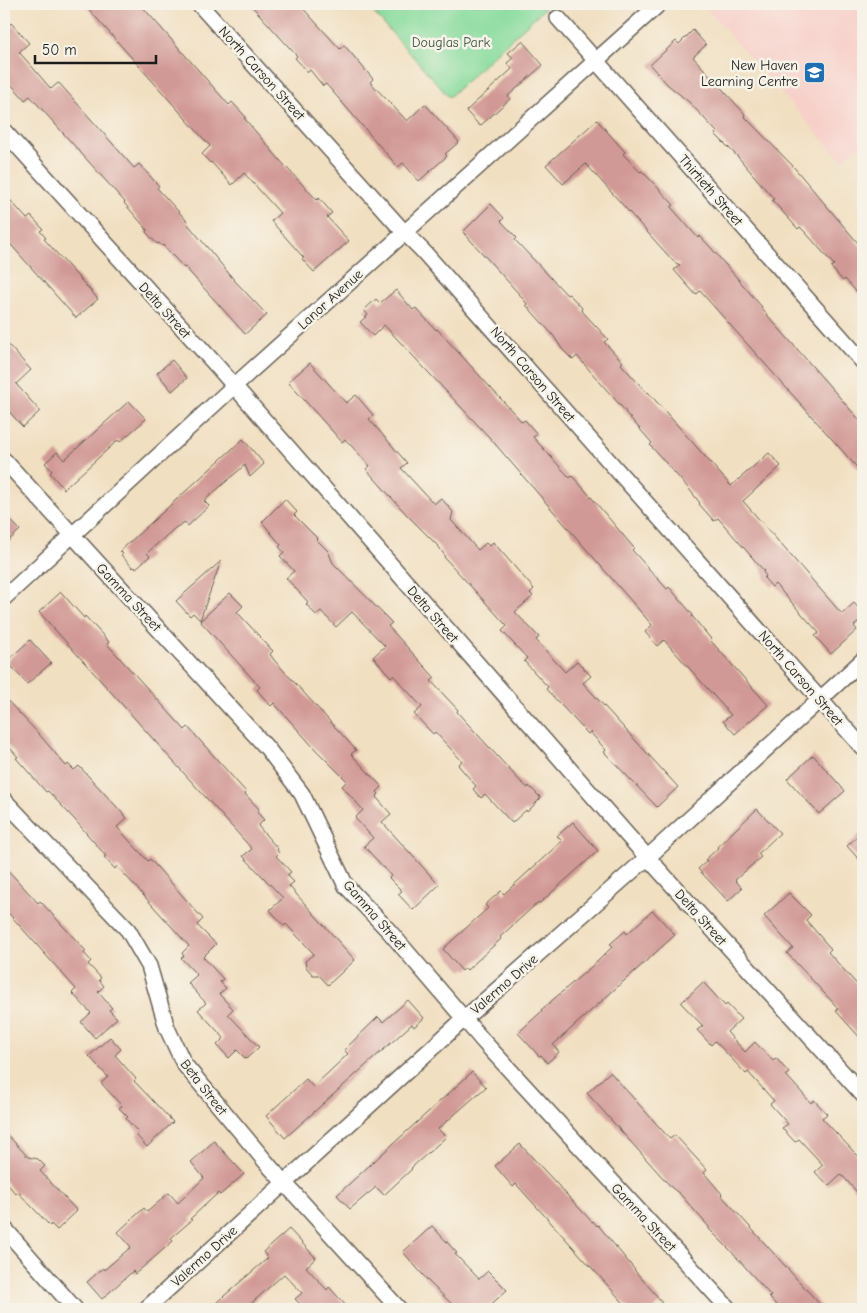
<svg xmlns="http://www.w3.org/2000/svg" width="867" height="1313" font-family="'Comic Neue',sans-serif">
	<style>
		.built { fill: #f7d0ca }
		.green { fill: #87db9d; stroke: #527c5c }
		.building { fill: #d19995 }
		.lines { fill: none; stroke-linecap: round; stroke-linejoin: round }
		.street-casing { stroke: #676056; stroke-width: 18 }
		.path { stroke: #676056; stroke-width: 3; stroke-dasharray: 1 4; stroke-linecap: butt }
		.street { stroke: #fff; stroke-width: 15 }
		.labels { text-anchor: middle; stroke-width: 5; stroke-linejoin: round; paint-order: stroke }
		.park-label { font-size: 14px; fill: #3c5543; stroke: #f7f3e8 }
		.poi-label { font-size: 14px; fill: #1c1c1c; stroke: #f7f3e8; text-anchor: end }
		.street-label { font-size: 14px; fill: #1c1c1c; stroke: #f7f3e8 }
	</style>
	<rect width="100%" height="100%" fill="#f7f3e8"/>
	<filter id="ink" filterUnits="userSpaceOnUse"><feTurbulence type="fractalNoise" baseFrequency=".02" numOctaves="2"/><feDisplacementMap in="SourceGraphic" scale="10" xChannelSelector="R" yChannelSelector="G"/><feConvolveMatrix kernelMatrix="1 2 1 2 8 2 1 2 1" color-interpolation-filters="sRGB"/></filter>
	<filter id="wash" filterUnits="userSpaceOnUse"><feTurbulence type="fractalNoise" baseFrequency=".0096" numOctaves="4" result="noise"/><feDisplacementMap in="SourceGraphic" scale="20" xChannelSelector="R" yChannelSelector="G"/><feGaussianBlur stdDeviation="1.12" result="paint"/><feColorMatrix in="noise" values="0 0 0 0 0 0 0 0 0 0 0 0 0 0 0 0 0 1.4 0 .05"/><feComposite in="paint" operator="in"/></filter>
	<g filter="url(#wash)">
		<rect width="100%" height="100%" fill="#f1dfc1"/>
		<path class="built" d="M 702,4 L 863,4 L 863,143 L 842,161 Z"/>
		<path class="green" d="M 366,4 L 549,4 L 449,97 Z"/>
		<g id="blocks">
			<path class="building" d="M 84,4 L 140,4 L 229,105 L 232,102 L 246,117 L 244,118 L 285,166 L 317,200 L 319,198 L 332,213 L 327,217 L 349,241 L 314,272 L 302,259 L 304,258 L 271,221 L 280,213 L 244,173 L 232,185 L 211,162 L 210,163 L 202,154 L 210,146 Z
				M 250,4 L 299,4 L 340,49 L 344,45 L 373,79 L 370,82 L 407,121 L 425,104 L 459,142 L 445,154 L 447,156 L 419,181 L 403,163 L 398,167 L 326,84 L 323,86 L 310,70 L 308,72 L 295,58 L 297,56 Z
				M 11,23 L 29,43 L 19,52 L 34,69 L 51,89 L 58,83 L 60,84 L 134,168 L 139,164 L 159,186 L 157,188 L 188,222 L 187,223 L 235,281 L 267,315 L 245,334 L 185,267 L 184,268 L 163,245 L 162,246 L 159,243 L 157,244 L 146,232 L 147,230 L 144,226 L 124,203 L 125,202 L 123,200 L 30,96 L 25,100 L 4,76 L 4,30 Z
				M 693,30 L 706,45 L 693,57 L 745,114 L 744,116 L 792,165 L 863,249 L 863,299 L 845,279 L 843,281 L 831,267 L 834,265 L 806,233 L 800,227 L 798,229 L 772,200 L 774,199 L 738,157 L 715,134 L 717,132 L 689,102 L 668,85 L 650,65 L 676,41 L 679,44 Z
				M 522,41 L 543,65 L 508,96 L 510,99 L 480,126 L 466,111 L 512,69 L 507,63 L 513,58 L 508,53 Z
				M 597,120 L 625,152 L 623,154 L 640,172 L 642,171 L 674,205 L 671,207 L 698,238 L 700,236 L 712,249 L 762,307 L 761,308 L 863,424 L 863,474 L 700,291 L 696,295 L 674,270 L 680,265 L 674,262 L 586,164 L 563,184 L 546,165 Z
				M 4,193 L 27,219 L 31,216 L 43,229 L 40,231 L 46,238 L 44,239 L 98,299 L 76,318 L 4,237 Z
				M 491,204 L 504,218 L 501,221 L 517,238 L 515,240 L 567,295 L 569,294 L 582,308 L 581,310 L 608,339 L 604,342 L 623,362 L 621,364 L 647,393 L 648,392 L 731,486 L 769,453 L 781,466 L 743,501 L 842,614 L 854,603 L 863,613 L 863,618 L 854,626 L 857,630 L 831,654 L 815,636 L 819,633 L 775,584 L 772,587 L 764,578 L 766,576 L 763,572 L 764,571 L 718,518 L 714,521 L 699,504 L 700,503 L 689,489 L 650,445 L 652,443 L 625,412 L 626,412 L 577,356 L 573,360 L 562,349 L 553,335 L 526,305 L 527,304 L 520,295 L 463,232 Z
				M 396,290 L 413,310 L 416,308 L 436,330 L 437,329 L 522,422 L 525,420 L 537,434 L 533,437 L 570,478 L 572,476 L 585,490 L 634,548 L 632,550 L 667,589 L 669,587 L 693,615 L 692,616 L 711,639 L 710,640 L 768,705 L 735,734 L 723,721 L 731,715 L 664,640 L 657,646 L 645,632 L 652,625 L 489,437 L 384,325 L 373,336 L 360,322 L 368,315 L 364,310 L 376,299 L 380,303 Z
				M 4,340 L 31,370 L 16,384 L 40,411 L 23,427 L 4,406 Z
				M 172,360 L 187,378 L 172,391 L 157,373 Z
				M 310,363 L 346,403 L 356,395 L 373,415 L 369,419 L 407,463 L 401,468 L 434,504 L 441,498 L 453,512 L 451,520 L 478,550 L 486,543 L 489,546 L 493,542 L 534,589 L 530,593 L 533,596 L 515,612 L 539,637 L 536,640 L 565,672 L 577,661 L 591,676 L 583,683 L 678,787 L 657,807 L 604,752 L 606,750 L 590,732 L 588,734 L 546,689 L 548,687 L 524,661 L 527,658 L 502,631 L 507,626 L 444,557 L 445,556 L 439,547 L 407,515 L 366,469 L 370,466 L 345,439 L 342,442 L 288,382 Z
				M 129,401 L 146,419 L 120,442 L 118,440 L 64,489 L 50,473 L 52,471 L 45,463 L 57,452 L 64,460 Z
				M 243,439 L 264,464 L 250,477 L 245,465 L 204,501 L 209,506 L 188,526 L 185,522 L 175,528 L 147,553 L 150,556 L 136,568 L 134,567 L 133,568 L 121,555 L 123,554 L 120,551 Z
				M 285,499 L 297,512 L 294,515 L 317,538 L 316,539 L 328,551 L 333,563 L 392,623 L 388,626 L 435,678 L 431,681 L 458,710 L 457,712 L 520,781 L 528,788 L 529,786 L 540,797 L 540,799 L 527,812 L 526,810 L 512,823 L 485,794 L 481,798 L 473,789 L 476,786 L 458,765 L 462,761 L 435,732 L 433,734 L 414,714 L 422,707 L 393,675 L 391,677 L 373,657 L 385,646 L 352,612 L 336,627 L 321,611 L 316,615 L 306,604 L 308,602 L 286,578 L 294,571 L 280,556 L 284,552 L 279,547 L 281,545 L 262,522 Z
				M 4,513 L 20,530 L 4,545 Z
				M 221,561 L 200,620 L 193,613 L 190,616 L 176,601 Z
				M 61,592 L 84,618 L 85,616 L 98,630 L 109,642 L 107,644 L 185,730 L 188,727 L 246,792 L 245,794 L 259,809 L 257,812 L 264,820 L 258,826 L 278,849 L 277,850 L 279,853 L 276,856 L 291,872 L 287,875 L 294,882 L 289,886 L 355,960 L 328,985 L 319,975 L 313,975 L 306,967 L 305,961 L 314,954 L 286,924 L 284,926 L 270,910 L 283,898 L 243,856 L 252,849 L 39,612 Z
				M 230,593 L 243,606 L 237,612 L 273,651 L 270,654 L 274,660 L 356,750 L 351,754 L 382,787 L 377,792 L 379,794 L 376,797 L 391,814 L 382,822 L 439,885 L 413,910 L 398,894 L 402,891 L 389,878 L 391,876 L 364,846 L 373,838 L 355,818 L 363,810 L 342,786 L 347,781 L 315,749 L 274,703 L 271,706 L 257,690 L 260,687 L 200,621 Z
				M 30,640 L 51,663 L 27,684 L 7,661 Z
				M 4,697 L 38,733 L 66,766 L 68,764 L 74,770 L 79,766 L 127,818 L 117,827 L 148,861 L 150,859 L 203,919 L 197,925 L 216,944 L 203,957 L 223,979 L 220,982 L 226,988 L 219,994 L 233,1009 L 228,1014 L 259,1047 L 246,1059 L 237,1050 L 229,1058 L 217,1045 L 224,1038 L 198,1010 L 206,1003 L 188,983 L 197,975 L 181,958 L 184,956 L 182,953 L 189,946 L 117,866 L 115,869 L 104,857 L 106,856 L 75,820 L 48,791 L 46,792 L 16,758 L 18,757 L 4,741 Z
				M 813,755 L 845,791 L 819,814 L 787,779 Z
				M 757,809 L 780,833 L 758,854 L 761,857 L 735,880 L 742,888 L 728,901 L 698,869 L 707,861 L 705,860 L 718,848 L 717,847 Z
				M 573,822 L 598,851 L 541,902 L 534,906 L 500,937 L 501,939 L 467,970 L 465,968 L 462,971 L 443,949 L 488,908 L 485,905 L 501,891 L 504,894 L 562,841 L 557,836 Z
				M 863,831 L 863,864 L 847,846 Z
				M 4,866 L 38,903 L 40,901 L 86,951 L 84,953 L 91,961 L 88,964 L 101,978 L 99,980 L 104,986 L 98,992 L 112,1008 L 109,1010 L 117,1018 L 95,1038 L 81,1022 L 91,1013 L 72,993 L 76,989 L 4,908 Z
				M 789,893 L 811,915 L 806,920 L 831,949 L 828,952 L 863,991 L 863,1041 L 836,1011 L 838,1010 L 837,1007 L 787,953 L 793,948 L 764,916 Z
				M 652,911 L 654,912 L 675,935 L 553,1045 L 559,1052 L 547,1063 L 541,1055 L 539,1056 L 518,1033 L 542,1011 L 541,1010 L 599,960 L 613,946 L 610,944 L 625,931 L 627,934 Z
				M 703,982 L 725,1006 L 727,1004 L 741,1019 L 727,1032 L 745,1052 L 755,1042 L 773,1061 L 776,1058 L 789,1073 L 786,1075 L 811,1103 L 814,1100 L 827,1114 L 822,1118 L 855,1153 L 863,1160 L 863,1199 L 841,1174 L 828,1186 L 815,1172 L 823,1165 L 799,1139 L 795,1142 L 782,1128 L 788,1124 L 770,1104 L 774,1101 L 748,1072 L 746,1074 L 715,1041 L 711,1045 L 697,1030 L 703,1026 L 681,1003 Z
				M 408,1000 L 424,1018 L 414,1027 L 412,1024 L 285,1138 L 266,1116 L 306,1079 L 313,1087 L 348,1054 L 344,1050 L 378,1017 L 383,1022 Z
				M 110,1037 L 121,1049 L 115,1055 L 136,1079 L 134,1081 L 173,1122 L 147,1147 L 137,1136 L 138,1132 L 126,1119 L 128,1117 L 119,1108 L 122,1106 L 101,1083 L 108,1077 L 89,1056 Z
				M 472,1072 L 486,1087 L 438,1129 L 446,1137 L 411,1168 L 412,1169 L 384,1195 L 376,1187 L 350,1209 L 337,1195 Z
				M 610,1072 L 670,1139 L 675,1135 L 707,1170 L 704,1173 L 722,1194 L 721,1195 L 824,1309 L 780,1309 L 769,1297 L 771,1296 L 730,1250 L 709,1229 L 709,1227 L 680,1194 L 672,1188 L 587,1093 Z
				M 4,1131 L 28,1157 L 38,1159 L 45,1166 L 40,1171 L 77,1211 L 57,1230 L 51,1224 L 50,1226 L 18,1192 L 16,1194 L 4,1180 Z
				M 214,1141 L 244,1174 L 220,1195 L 218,1193 L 190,1219 L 192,1220 L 171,1238 L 173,1241 L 164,1249 L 135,1274 L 133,1271 L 102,1299 L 87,1282 L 103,1268 L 104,1270 L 131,1247 L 118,1232 L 144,1208 L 147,1212 L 169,1193 L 178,1203 L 204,1178 L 191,1162 Z
				M 520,1144 L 592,1222 L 593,1221 L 597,1226 L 598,1225 L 635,1270 L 635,1271 L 662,1302 L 654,1309 L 629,1309 L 516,1184 L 513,1187 L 495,1166 Z
				M 432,1226 L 457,1253 L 455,1254 L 479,1279 L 488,1271 L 507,1290 L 486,1309 L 457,1309 L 429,1282 L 403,1252 Z
				M 289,1229 L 316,1258 L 306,1267 L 327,1290 L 329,1287 L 349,1309 L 305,1309 L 295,1299 L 302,1293 L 284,1274 L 245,1309 L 209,1309 L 268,1258 L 263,1252 Z"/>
		</g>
	</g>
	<g filter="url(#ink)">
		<use href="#blocks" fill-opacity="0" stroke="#676056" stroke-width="1"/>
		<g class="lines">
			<defs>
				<path id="street" d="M 199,4 L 404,232 L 423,251 L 863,748
					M 558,18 L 863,362
					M 4,131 L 216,365 L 628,836 L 863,1095
					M 4,460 L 267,748 L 302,794 L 346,886 L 389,931 L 484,1042 L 729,1309
					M 4,598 L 233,387 L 659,4
					M 4,800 L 128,930 L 149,966 L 167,1028 L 184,1064 L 271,1168 L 399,1309
					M 4,1228 L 75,1309
					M 146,1309 L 464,1019 L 647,858 L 863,660"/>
			</defs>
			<use href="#street" class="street-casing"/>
			<path class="path" d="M 541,4 L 548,10"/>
			<use href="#street" class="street"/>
		</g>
	</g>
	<defs>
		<symbol id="school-square" viewBox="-11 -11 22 22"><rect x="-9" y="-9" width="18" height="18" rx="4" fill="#1f6fb2" stroke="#f7f3e8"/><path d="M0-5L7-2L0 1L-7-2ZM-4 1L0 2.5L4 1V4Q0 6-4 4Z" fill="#fff"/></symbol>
	</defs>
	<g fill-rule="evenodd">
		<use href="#school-square" x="802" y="60" width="25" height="25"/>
	</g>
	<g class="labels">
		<g class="park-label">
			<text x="451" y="47">Douglas Park</text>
		</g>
		<g class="poi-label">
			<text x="798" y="70">New Haven<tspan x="798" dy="16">Learning Centre</tspan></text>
		</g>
		<g class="street-label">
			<text transform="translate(262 73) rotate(48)" y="5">North Carson Street</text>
			<text transform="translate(711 190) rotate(49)" y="5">Thirtieth Street</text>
			<text transform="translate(330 299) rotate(-42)" y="5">Lanor Avenue</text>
			<text transform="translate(165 310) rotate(48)" y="5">Delta Street</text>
			<text transform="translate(533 374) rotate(49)" y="5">North Carson Street</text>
			<text transform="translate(129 597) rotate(47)" y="5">Gamma Street</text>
			<text transform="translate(433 614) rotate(49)" y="5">Delta Street</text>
			<text transform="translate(801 678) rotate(49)" y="5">North Carson Street</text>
			<text transform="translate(375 915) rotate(49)" y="5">Gamma Street</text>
			<text transform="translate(701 917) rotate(48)" y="5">Delta Street</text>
			<text transform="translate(504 984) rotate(-41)" y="5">Valermo Drive</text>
			<text transform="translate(204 1087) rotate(52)" y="5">Beta Street</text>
			<text transform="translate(644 1217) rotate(47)" y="5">Gamma Street</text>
			<text transform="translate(204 1256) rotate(-42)" y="5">Valermo Drive</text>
		</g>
	</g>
	<rect width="867" height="1313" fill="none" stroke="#f7f3e8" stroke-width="20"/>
	<path d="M35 55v8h121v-8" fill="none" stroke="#1c1c1c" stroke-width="2.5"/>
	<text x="42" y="55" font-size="15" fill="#1c1c1c" stroke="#f7f3e8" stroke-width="4" paint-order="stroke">50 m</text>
</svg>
